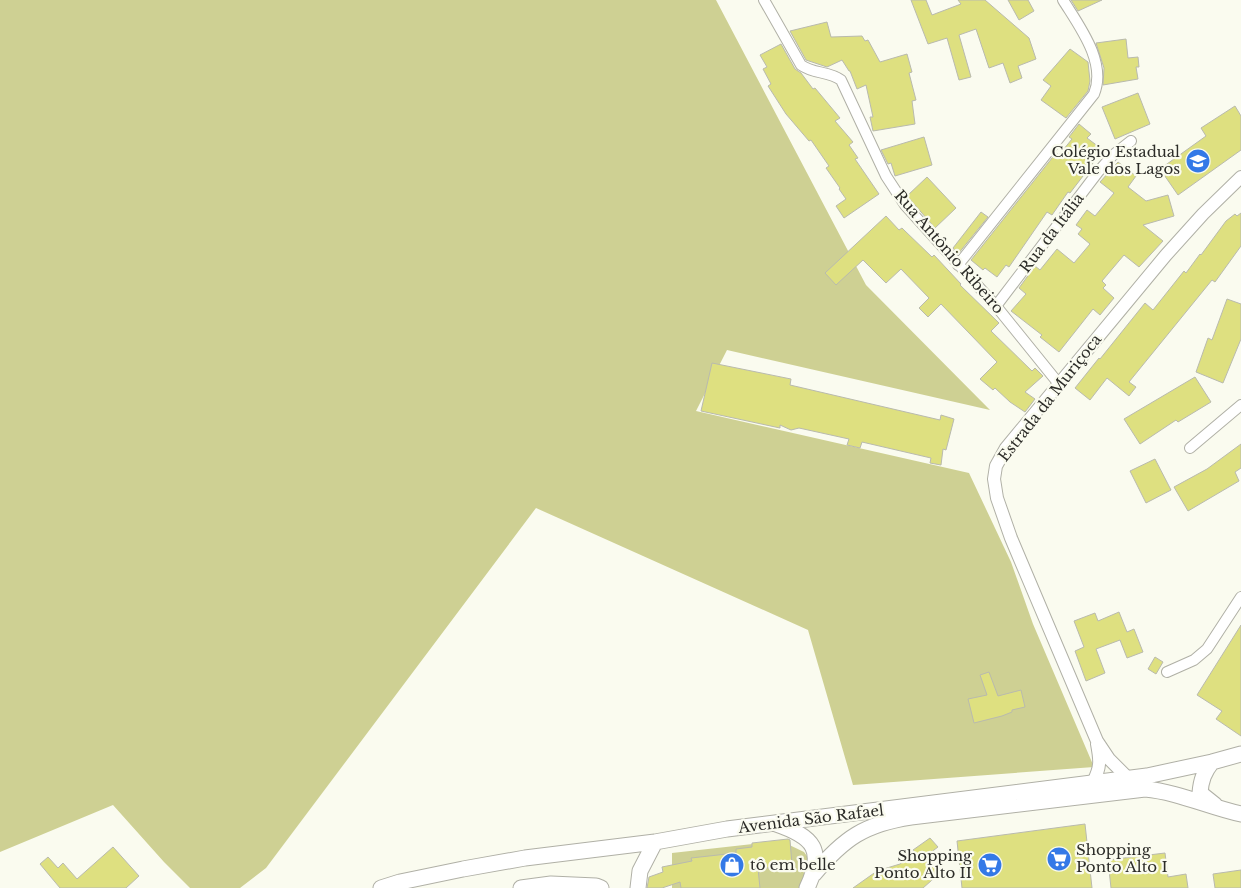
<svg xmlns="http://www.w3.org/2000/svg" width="1241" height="888" font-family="'Libre Baskerville',serif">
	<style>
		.green { fill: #ced093 }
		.building { fill: #dee080; stroke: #b9baae }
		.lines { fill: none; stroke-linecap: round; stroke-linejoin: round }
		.minor-casing { stroke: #b0b0a6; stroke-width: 12 }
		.tertiary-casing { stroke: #b0b0a6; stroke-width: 14 }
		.secondary-casing { stroke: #b0b0a6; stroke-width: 17 }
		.minor { stroke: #fff; stroke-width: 10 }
		.tertiary { stroke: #fff; stroke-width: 12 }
		.secondary { stroke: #fff; stroke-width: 15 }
		.labels { text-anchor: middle; stroke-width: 4.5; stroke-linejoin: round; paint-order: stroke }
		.poi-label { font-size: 15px; fill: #2c2c28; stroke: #fafbef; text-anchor: end }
		.street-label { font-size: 15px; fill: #2c2c28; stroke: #fafbef }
	</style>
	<rect width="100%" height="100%" fill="#fafbef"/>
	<path class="green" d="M 0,0 L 716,0 L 866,285 L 990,410 L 727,350 L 696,411 L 969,473 L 1011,562 L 1033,624 L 1094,767 L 853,785 L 808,630 L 536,508 L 266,868 L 240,888 L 190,888 L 164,862 L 113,805 L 0,852 Z
		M 781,841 L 804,852 L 812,863 L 802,888 L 672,888 L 672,853 Z"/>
	<path class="building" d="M 911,0 L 926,0 L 932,15 L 961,4 L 958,0 L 985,0 L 1029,38 L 1036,59 L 1018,66 L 1022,78 L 1010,83 L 1003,63 L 989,68 L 976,29 L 959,35 L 971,77 L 959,80 L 947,38 L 928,44 Z
		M 1008,0 L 1028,0 L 1034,11 L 1019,20 Z
		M 1071,0 L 1102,0 L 1078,11 Z
		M 827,22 L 831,37 L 862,36 L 865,41 L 868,40 L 880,62 L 907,54 L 912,72 L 909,73 L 916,100 L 912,101 L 915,124 L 873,131 L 870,117 L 873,117 L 866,85 L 857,89 L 850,71 L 849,71 L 842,60 L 827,67 L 806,60 L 790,31 Z
		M 1126,39 L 1128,58 L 1138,57 L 1139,67 L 1136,67 L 1138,79 L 1103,85 L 1104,68 L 1096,43 Z
		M 781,44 L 795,69 L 801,73 L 813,89 L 815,88 L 840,118 L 835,121 L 853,142 L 849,145 L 858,158 L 855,159 L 879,194 L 844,218 L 836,206 L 846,199 L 839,189 L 840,188 L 826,168 L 829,166 L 811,140 L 809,141 L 786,114 L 768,86 L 771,84 L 763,69 L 767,67 L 760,55 Z
		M 1070,49 L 1088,62 L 1090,81 L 1088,91 L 1066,118 L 1041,100 L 1051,86 L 1043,80 Z
		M 1138,93 L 1150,124 L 1115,139 L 1102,107 Z
		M 1235,106 L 1241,116 L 1241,150 L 1178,195 L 1160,169 L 1206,136 L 1201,128 Z
		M 1079,124 L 1091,134 L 1087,138 L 1103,150 L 1070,193 L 1068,192 L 1052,215 L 1047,212 L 1009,267 L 1006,265 L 997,277 L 985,268 L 983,270 L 971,260 L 1056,153 L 1059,155 L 1072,139 L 1069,137 Z
		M 924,137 L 932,165 L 895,176 L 891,163 L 888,164 L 881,150 Z
		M 1118,162 L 1136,176 L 1128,187 L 1146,201 L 1168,195 L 1174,216 L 1143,225 L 1163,241 L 1139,267 L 1124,255 L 1102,281 L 1106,285 L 1103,288 L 1114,298 L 1100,315 L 1093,309 L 1059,352 L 1040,337 L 1042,335 L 1011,311 L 1026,294 L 1019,288 L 1035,266 L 1040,270 L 1057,249 L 1074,263 L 1090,244 L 1078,234 L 1082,229 L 1076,225 L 1087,210 L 1095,216 L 1114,193 L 1100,182 Z
		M 927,177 L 956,208 L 935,228 L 907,196 Z
		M 981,212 L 988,217 L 958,254 L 953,248 Z
		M 1241,213 L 1241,246 L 1215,282 L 1212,280 L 1129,382 L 1136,387 L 1129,396 L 1107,378 L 1090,400 L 1075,388 L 1099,358 L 1100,359 L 1145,303 L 1153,310 L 1184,271 L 1186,273 L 1200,254 L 1201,255 L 1226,221 L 1235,214 L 1237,216 Z
		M 886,216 L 899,230 L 902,228 L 904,230 L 932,257 L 934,255 L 961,284 L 960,285 L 999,323 L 991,331 L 1032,371 L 1035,368 L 1043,376 L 1025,392 L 1035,399 L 1025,412 L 1010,402 L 995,388 L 993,390 L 980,379 L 997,362 L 941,304 L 928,317 L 919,308 L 929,298 L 901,269 L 886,283 L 863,260 L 836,285 L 825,273 Z
		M 1227,299 L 1241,304 L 1241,339 L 1223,383 L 1196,372 L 1208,338 L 1212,340 Z
		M 712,363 L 791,379 L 790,385 L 940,420 L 941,415 L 954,419 L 946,450 L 943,449 L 941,465 L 930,463 L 931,458 L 862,442 L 860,448 L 847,445 L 849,439 L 799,428 L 791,430 L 780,425 L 780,428 L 701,411 Z
		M 1195,377 L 1211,402 L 1178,422 L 1176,420 L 1140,444 L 1124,419 Z
		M 1241,444 L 1241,468 L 1235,472 L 1239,481 L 1188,511 L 1174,487 L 1207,469 Z
		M 1155,459 L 1171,490 L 1146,503 L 1130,471 Z
		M 1119,612 L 1127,632 L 1134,629 L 1143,652 L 1127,658 L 1120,640 L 1096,649 L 1105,673 L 1086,681 L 1075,651 L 1084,647 L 1074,621 L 1095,613 L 1098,621 Z
		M 1241,625 L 1241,736 L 1216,719 L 1222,711 L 1197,695 Z
		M 1155,657 L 1163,662 L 1156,674 L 1148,669 Z
		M 989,672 L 998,696 L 1021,690 L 1025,707 L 1012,710 L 1012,712 L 1002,716 L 974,723 L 968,699 L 987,695 L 980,675 Z
		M 1085,824 L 1092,888 L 962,888 L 957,841 Z
		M 930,838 L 938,847 L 926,856 L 940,873 L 923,888 L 853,888 L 877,871 L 900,864 L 915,853 L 913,850 Z
		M 788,839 L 790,840 L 792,865 L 758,869 L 760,888 L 681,888 L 680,882 L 662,888 L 647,888 L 649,877 L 663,872 L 662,867 L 692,861 L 691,858 L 736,853 L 736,849 L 752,847 L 752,843 Z
		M 113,847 L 139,876 L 126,888 L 60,888 L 40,864 L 48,857 L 58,868 L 63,863 L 77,879 Z
		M 1165,853 L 1168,877 L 1186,874 L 1188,888 L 1111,888 L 1108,860 Z
		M 1241,870 L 1241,888 L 1215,888 L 1213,874 Z"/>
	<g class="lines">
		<defs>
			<path id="minor" d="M 764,0 L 801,65 C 813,74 829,71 841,80 L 886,176 L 905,205 L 996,306 L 1059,384
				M 958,265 L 1094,94 C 1107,62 1079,26 1063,0
				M 996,306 L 1098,172 L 1112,156 L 1131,141
				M 1190,448 L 1241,405
				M 1167,672 L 1194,660 L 1207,649 L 1241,597"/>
			<path id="tertiary" d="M 1127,777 L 1109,759 L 1097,741 L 1011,538 L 997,498 L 994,479 L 996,466 L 1006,448 L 1166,255 L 1203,214 L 1241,177
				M 1093,782 C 1101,767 1100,760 1097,744"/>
			<path id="secondary" d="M 1212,762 C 1204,772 1201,780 1200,793 L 1215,805
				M 776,824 C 814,837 825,850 807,888
				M 814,874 C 844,838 865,824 911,817 L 1145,789 C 1178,792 1209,807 1241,814
				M 381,888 L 400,882 L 463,869 L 525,858 L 655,842 L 727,829 L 1147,776 L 1212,762 L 1241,754
				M 521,888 L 551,884 L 596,886 L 601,888
				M 638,888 L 640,871 L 655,842"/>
		</defs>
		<use href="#minor" class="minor-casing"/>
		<use href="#tertiary" class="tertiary-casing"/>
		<use href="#secondary" class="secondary-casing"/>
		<use href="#minor" class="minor"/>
		<use href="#tertiary" class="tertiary"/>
		<use href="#secondary" class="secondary"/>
	</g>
	<defs>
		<symbol id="school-disc" viewBox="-11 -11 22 22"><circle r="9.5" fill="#3479e7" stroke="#fafbef"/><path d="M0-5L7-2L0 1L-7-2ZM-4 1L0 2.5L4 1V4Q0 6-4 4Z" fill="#fff"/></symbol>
		<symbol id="supermarket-disc" viewBox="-11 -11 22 22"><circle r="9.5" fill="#3479e7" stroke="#fafbef"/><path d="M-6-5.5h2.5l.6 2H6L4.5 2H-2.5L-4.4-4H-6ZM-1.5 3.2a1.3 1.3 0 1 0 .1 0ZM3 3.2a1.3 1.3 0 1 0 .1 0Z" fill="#fff"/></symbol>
		<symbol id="shop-disc" viewBox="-11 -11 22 22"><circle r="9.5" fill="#3479e7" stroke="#fafbef"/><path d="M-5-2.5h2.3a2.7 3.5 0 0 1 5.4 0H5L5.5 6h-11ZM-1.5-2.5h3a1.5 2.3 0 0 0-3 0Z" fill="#fff"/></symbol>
	</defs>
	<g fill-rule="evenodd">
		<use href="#school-disc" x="1184" y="147" width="28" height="28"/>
		<use href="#supermarket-disc" x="1045" y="845" width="28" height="28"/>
		<use href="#shop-disc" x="718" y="851" width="28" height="28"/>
		<use href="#supermarket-disc" x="976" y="851" width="28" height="28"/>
	</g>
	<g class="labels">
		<g class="poi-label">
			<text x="1180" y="157">Colégio Estadual<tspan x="1180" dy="17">Vale dos Lagos</tspan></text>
			<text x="1076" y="855" text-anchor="start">Shopping<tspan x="1076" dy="17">Ponto Alto I</tspan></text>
			<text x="972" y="861">Shopping<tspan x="972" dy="17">Ponto Alto II</tspan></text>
			<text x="750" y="870" text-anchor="start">tô em belle</text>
		</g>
		<g class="street-label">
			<text transform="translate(1052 233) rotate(-53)" y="5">Rua da Itália</text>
			<text transform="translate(949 252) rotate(49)" y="5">Rua Antônio Ribeiro</text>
			<text transform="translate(1050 398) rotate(-52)" y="5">Estrada da Muriçoca</text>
			<text transform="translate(811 819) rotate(-7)" y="5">Avenida São Rafael</text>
		</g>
	</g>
</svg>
